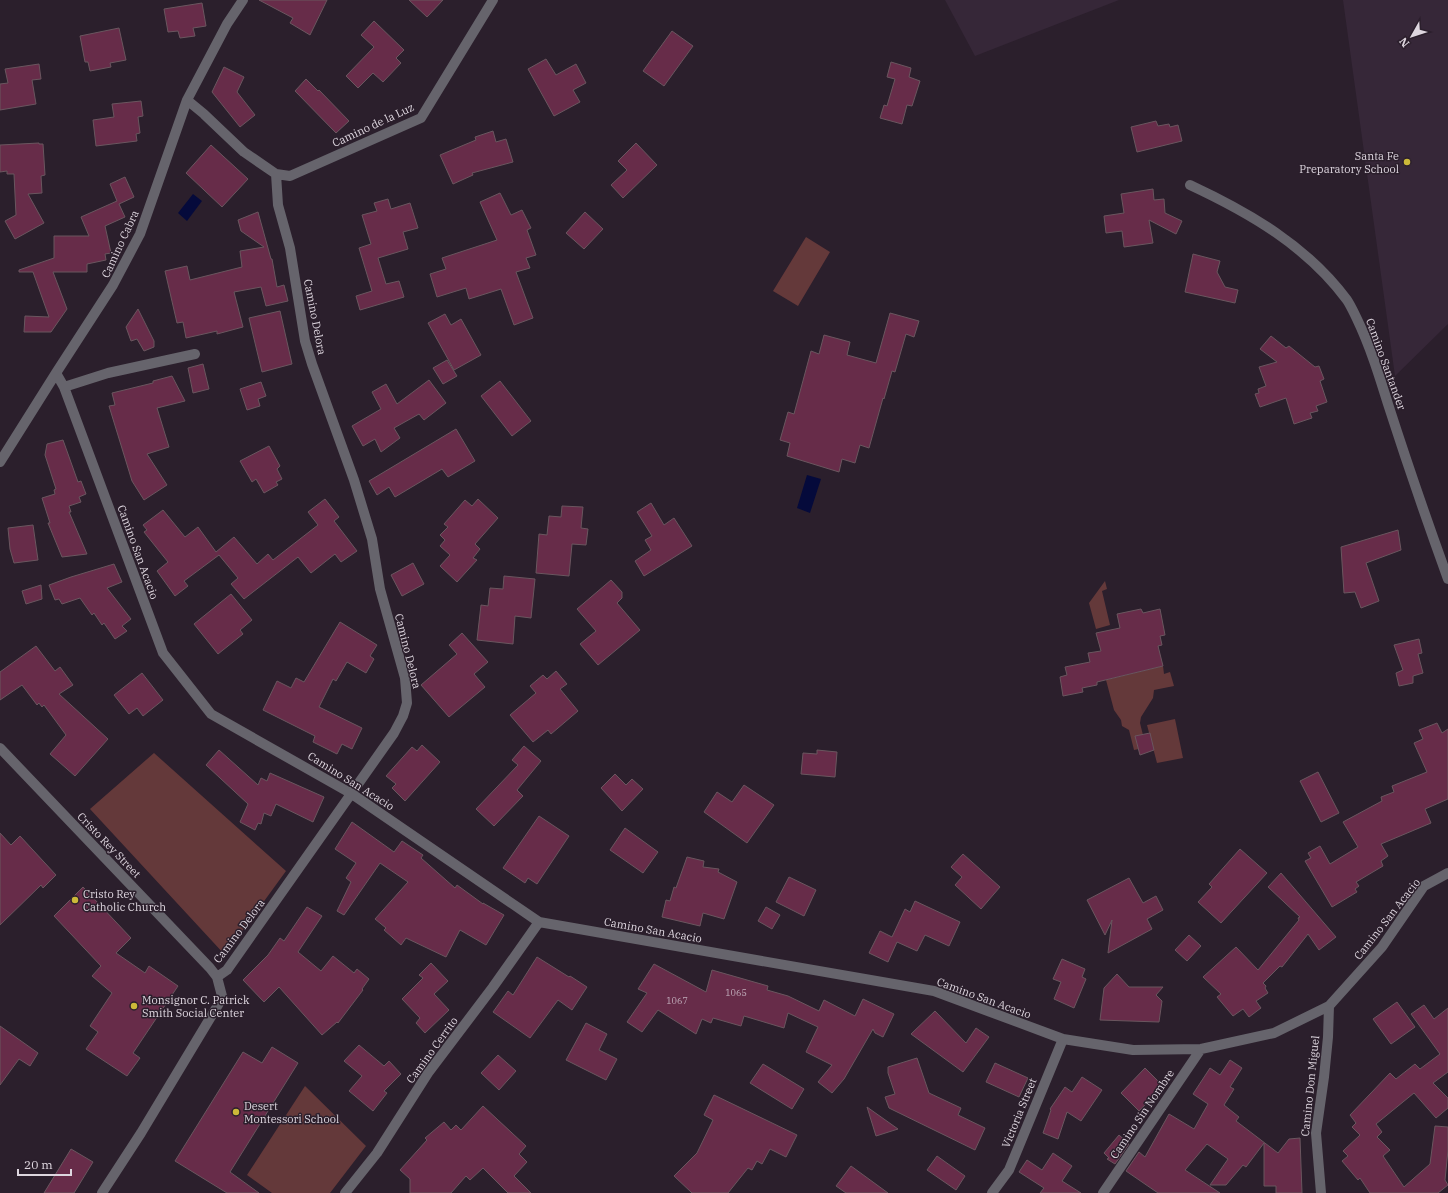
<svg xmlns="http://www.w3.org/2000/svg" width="1448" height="1193" font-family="'IBM Plex Serif',serif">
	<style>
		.built { fill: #362738 }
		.green { fill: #64393a }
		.water { fill: #050a3b }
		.building { fill: #672c49; stroke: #6a565f }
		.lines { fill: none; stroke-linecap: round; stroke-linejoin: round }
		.minor { stroke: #66646c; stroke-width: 10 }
		.poi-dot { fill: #ccb939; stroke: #2b1f2c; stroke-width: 1.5 }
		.labels { text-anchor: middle; stroke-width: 3; stroke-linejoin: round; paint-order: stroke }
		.number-label { font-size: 9px; fill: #c0acba }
		.street-label { font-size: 11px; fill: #ded6df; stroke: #2b1f2c }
		.poi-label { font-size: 11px; fill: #ded6df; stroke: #2b1f2c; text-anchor: start }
	</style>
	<rect width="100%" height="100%" fill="#2b1f2c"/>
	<path class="built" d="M 945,0 L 1119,0 L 975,56 Z
		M 1343,0 L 1448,0 L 1448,324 L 1395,376 Z"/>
	<path class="green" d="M 806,237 L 830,252 L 798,306 L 773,291 Z
		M 1105,581 L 1107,589 L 1102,591 L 1110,625 L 1096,629 L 1089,603 Z
		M 1163,666 L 1164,674 L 1170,672 L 1174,686 L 1154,690 L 1153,698 L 1141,717 L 1140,723 L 1143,735 L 1139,749 L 1134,750 L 1129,730 L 1122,726 L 1121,720 L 1114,710 L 1106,680 Z
		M 1175,719 L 1183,758 L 1157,763 L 1147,725 Z
		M 154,753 L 286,871 L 225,955 L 90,809 Z
		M 305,1086 L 366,1146 L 330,1193 L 272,1193 L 247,1175 Z"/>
	<path class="water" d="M 193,194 L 202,201 L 187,221 L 178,213 Z
		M 807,475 L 821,479 L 810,513 L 797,508 Z"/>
	<path class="building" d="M 259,0 L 327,0 L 310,35 L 290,23 L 293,18 Z
		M 409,0 L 443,0 L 427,17 Z
		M 202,3 L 206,26 L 193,28 L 195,36 L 180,38 L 178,31 L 168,32 L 164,9 Z
		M 374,21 L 404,50 L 396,58 L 401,63 L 383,82 L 373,73 L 358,88 L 346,76 L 374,47 L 361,35 Z
		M 119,28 L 126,60 L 110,63 L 111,67 L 90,71 L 88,62 L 85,62 L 80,36 Z
		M 672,31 L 693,46 L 664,86 L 643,71 Z
		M 546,59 L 556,75 L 576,64 L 586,83 L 573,90 L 580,102 L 554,116 L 528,69 Z
		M 891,62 L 911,68 L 909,77 L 920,81 L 912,106 L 907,105 L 902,124 L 880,118 L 884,105 L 887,106 L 895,79 L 887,77 Z
		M 39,64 L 41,79 L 32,80 L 36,104 L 0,110 L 0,84 L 8,83 L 5,69 Z
		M 224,67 L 244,77 L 237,92 L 255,115 L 240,127 L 212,92 Z
		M 306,79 L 318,91 L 319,90 L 349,121 L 336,133 L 295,91 Z
		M 141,101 L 143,116 L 138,117 L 140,133 L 136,134 L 137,141 L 96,146 L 93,120 L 114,117 L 112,104 Z
		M 1156,121 L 1158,126 L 1169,124 L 1170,127 L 1178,125 L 1182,141 L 1137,152 L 1131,127 Z
		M 493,131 L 496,142 L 506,139 L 513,162 L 472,173 L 473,175 L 453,184 L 440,155 L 476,140 L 475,137 Z
		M 39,143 L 39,144 L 43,144 L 45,175 L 41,176 L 42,193 L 28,194 L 44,223 L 15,239 L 5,221 L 16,215 L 14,174 L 7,174 L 7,171 L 0,172 L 0,145 Z
		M 636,143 L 657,165 L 623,198 L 611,185 L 627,170 L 618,161 Z
		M 211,145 L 248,179 L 222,207 L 186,173 Z
		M 125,177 L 134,197 L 119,204 L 125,217 L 105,226 L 111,253 L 105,254 L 106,260 L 87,264 L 87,272 L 53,272 L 67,309 L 51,332 L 24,332 L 25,316 L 49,317 L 33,272 L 19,272 L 19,270 L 54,258 L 54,236 L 89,236 L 81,217 L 117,201 L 110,184 Z
		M 1153,189 L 1154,200 L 1164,199 L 1165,213 L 1182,221 L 1176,234 L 1149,220 L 1153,243 L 1124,247 L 1122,231 L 1106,233 L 1104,216 L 1124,213 L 1121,194 Z
		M 500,193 L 511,215 L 522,210 L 531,228 L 527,230 L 536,255 L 526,258 L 530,268 L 516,272 L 533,318 L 514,325 L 501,289 L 469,299 L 466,288 L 437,297 L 430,274 L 446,269 L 442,258 L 497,240 L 480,202 Z
		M 388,199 L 391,209 L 410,203 L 418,228 L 403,232 L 408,249 L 378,258 L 386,284 L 399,281 L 404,297 L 360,310 L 356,296 L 372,291 L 359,248 L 371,244 L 362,215 L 377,211 L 374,203 Z
		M 258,212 L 271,259 L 272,259 L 277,287 L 284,285 L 288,301 L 266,306 L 261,287 L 234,292 L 243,327 L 217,334 L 217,331 L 186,338 L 183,322 L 177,323 L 165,271 L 187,266 L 190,280 L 242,267 L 240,251 L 264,247 L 241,231 L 238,220 Z
		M 585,212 L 603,229 L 584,249 L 566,233 Z
		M 1193,254 L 1220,261 L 1217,272 L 1225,287 L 1238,290 L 1235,303 L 1185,292 Z
		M 138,309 L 154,341 L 154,347 L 144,351 L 137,339 L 131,341 L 126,327 Z
		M 280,311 L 292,364 L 262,372 L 249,318 Z
		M 890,313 L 919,321 L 914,337 L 906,334 L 895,372 L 892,371 L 884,399 L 883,398 L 869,448 L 860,445 L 855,463 L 842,459 L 839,472 L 787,456 L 790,443 L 780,440 L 788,412 L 794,414 L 811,351 L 819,354 L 824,335 L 850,342 L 847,355 L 876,363 Z
		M 445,314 L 451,325 L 461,319 L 481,355 L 454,370 L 428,323 Z
		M 1271,336 L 1286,348 L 1289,346 L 1315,367 L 1319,366 L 1324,379 L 1320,381 L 1327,402 L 1316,406 L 1318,411 L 1310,413 L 1312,418 L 1294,424 L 1286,398 L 1260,407 L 1255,394 L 1259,393 L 1258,389 L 1266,386 L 1259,367 L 1277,362 L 1260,349 Z
		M 447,360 L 457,376 L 443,384 L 433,368 Z
		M 203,364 L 209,389 L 193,393 L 188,368 Z
		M 172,376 L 185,401 L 157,408 L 169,447 L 147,454 L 167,485 L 144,500 L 132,481 L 109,406 L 115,405 L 112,393 L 153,383 L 153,381 Z
		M 429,380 L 446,403 L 424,420 L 419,414 L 394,428 L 400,438 L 381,452 L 375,439 L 363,446 L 352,426 L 381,409 L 372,392 L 386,384 L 397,404 Z
		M 500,381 L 531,421 L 512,436 L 481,396 Z
		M 261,382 L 266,396 L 258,399 L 260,406 L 247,410 L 240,389 Z
		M 456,429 L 475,461 L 448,477 L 442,469 L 395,497 L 389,487 L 377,495 L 369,481 Z
		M 63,440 L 78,482 L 81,481 L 86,494 L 79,497 L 81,502 L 69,506 L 71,512 L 69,512 L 87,554 L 62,557 L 48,523 L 50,523 L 42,498 L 55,494 L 54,490 L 56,489 L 45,455 L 47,444 Z
		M 269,446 L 280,466 L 277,469 L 282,479 L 276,482 L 278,485 L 264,493 L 256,479 L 252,482 L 240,461 Z
		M 325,499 L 339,517 L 334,521 L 357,551 L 341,562 L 335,554 L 311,573 L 298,557 L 244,599 L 231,584 L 238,578 L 219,555 L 184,581 L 188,586 L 175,596 L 157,571 L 168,562 L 144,532 L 147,530 L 143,525 L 163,510 L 185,537 L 198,527 L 216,552 L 234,537 L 257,564 L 268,554 L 273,560 L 318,525 L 308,512 Z
		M 478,499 L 498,518 L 475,544 L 480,549 L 473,558 L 477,560 L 457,582 L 440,566 L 450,555 L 440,546 L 445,540 L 440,535 L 448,527 L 444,524 L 465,500 L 472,506 Z
		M 651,503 L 664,525 L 674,518 L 692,546 L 644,576 L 635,561 L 651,550 L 645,540 L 652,536 L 637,512 Z
		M 562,506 L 583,507 L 581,528 L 588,529 L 586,545 L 572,544 L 569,576 L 536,573 L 539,534 L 547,535 L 549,516 L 561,517 Z
		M 33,525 L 38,560 L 14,563 L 10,549 L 8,528 Z
		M 1398,530 L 1401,550 L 1366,563 L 1379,601 L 1361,608 L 1355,592 L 1344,593 L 1341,547 Z
		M 413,563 L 424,584 L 402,596 L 391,575 Z
		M 114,564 L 122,582 L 107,588 L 131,619 L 122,626 L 127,631 L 115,639 L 104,623 L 102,625 L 94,613 L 92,615 L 80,598 L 62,604 L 59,599 L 55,600 L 49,585 L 71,577 Z
		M 504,576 L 535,579 L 531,618 L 515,616 L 513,644 L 477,640 L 481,605 L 488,606 L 490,588 L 503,589 Z
		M 611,580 L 622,592 L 622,598 L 617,603 L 640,630 L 598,665 L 580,644 L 596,631 L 577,609 Z
		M 41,585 L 42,599 L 26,604 L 22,591 Z
		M 231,594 L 252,620 L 240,630 L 243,634 L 218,654 L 194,624 Z
		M 1141,609 L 1143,613 L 1160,609 L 1165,635 L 1160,636 L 1162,645 L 1158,646 L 1163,666 L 1097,682 L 1097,685 L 1082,688 L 1083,692 L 1063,696 L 1060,677 L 1067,675 L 1065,667 L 1090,662 L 1088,653 L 1101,651 L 1096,633 L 1120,628 L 1117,614 Z
		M 340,622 L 377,645 L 370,656 L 374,659 L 366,673 L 347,662 L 336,681 L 333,679 L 319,707 L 362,728 L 352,749 L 342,744 L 337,754 L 313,742 L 315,736 L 263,710 L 277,681 L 291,688 L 296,678 L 304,682 Z
		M 462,633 L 488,662 L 474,674 L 485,687 L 449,717 L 421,685 L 457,654 L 449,645 Z
		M 1419,639 L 1422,653 L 1418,654 L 1423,673 L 1413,676 L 1413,683 L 1399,686 L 1396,673 L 1403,670 L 1394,645 Z
		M 36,646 L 55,671 L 60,667 L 73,685 L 59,694 L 108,739 L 75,776 L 50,754 L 66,735 L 44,705 L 42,707 L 39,703 L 37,705 L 22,685 L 0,700 L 0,672 Z
		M 556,671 L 567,684 L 560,689 L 578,711 L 551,734 L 548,730 L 533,742 L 510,715 L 536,693 L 530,686 L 543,675 L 547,679 Z
		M 142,673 L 163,700 L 143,716 L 137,708 L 129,714 L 114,695 Z
		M 1437,723 L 1442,733 L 1448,729 L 1448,799 L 1425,809 L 1431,823 L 1381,844 L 1388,856 L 1381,861 L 1383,866 L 1356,882 L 1359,886 L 1355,889 L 1357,892 L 1332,907 L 1305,861 L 1311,858 L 1308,853 L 1320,846 L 1330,864 L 1358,847 L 1343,822 L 1382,801 L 1381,797 L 1394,792 L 1392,786 L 1427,772 L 1414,743 L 1423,739 L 1419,730 Z
		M 1150,733 L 1154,750 L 1140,755 L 1135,736 Z
		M 422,745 L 440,762 L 405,801 L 392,788 L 396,784 L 386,776 L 412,747 L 417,751 Z
		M 524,746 L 541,761 L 517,790 L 523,796 L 494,826 L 476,809 L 518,765 L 512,760 Z
		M 219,750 L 258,785 L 261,778 L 267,781 L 270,773 L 324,797 L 313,822 L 276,804 L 271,816 L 264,813 L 261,824 L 258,823 L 255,830 L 240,822 L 248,804 L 206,765 Z
		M 817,750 L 837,752 L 835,777 L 801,774 L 803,753 L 817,754 Z
		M 1318,772 L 1339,813 L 1321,822 L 1300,781 Z
		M 615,774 L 626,785 L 632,779 L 643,789 L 622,811 L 601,788 Z
		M 744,785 L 774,805 L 747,843 L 704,812 L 717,792 L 732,802 Z
		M 539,816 L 569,836 L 537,884 L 528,878 L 525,883 L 503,868 Z
		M 352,822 L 394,852 L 402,841 L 423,855 L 421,858 L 455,888 L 457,885 L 483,904 L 483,903 L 504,915 L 486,945 L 460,930 L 446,957 L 406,938 L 401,945 L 384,930 L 386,928 L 375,919 L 408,882 L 380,863 L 344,915 L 337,911 L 351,882 L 346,878 L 356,863 L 335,849 Z
		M 625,828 L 658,852 L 643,873 L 610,850 Z
		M 0,833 L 11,845 L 20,836 L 56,875 L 43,888 L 41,885 L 0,925 Z
		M 1240,849 L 1267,873 L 1221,923 L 1198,902 L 1212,887 L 1209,884 Z
		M 963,854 L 1000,887 L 981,909 L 955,885 L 962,877 L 951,867 Z
		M 687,857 L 704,861 L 703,867 L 719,869 L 718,872 L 737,882 L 724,919 L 703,913 L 700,926 L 662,917 L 666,900 L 670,901 L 674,887 L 676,888 Z
		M 1281,873 L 1336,937 L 1319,950 L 1308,934 L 1282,967 L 1280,966 L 1263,983 L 1266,986 L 1265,988 L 1268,993 L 1256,1001 L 1261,1008 L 1249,1017 L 1243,1009 L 1233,1016 L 1217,997 L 1221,994 L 1203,977 L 1236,947 L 1258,970 L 1299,920 L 1298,918 L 1300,917 L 1268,887 Z
		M 789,877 L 816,890 L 804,916 L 776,902 Z
		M 1129,878 L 1143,903 L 1156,896 L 1163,910 L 1147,919 L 1152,929 L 1108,953 L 1112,920 L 1105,935 L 1087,900 Z
		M 83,887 L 131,938 L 116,953 L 145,973 L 149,966 L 178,986 L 133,1053 L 140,1058 L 127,1076 L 86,1049 L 98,1032 L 90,1026 L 112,993 L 92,976 L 101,966 L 54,916 Z
		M 915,901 L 960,922 L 949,946 L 925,935 L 917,951 L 897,942 L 888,962 L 869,953 L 880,931 L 892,937 L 905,909 L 910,912 Z
		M 307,907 L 322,916 L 298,952 L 321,971 L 333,956 L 354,973 L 357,969 L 369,979 L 362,989 L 363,990 L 338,1023 L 337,1022 L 322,1035 L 279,987 L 264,1002 L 243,980 L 268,955 L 280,938 L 284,941 Z
		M 766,907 L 780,915 L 772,929 L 758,921 Z
		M 1189,935 L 1201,946 L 1187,961 L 1175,950 Z
		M 537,957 L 569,977 L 570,976 L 587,987 L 572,1010 L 558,1000 L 530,1038 L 493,1012 L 508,991 L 513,995 Z
		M 1062,959 L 1085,969 L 1082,977 L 1086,979 L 1074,1008 L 1054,999 L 1061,982 L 1053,979 Z
		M 431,963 L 448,981 L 434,994 L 449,1010 L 425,1033 L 416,1023 L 420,1018 L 402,999 L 423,978 L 419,975 Z
		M 654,964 L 706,992 L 712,970 L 768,986 L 767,990 L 788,996 L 819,1011 L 824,1000 L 855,1016 L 863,999 L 894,1014 L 883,1037 L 875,1033 L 873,1029 L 844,1079 L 832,1093 L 818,1082 L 832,1065 L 806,1052 L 818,1027 L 788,1013 L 784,1028 L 744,1016 L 741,1026 L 713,1018 L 711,1023 L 702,1019 L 696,1034 L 658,1010 L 642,1032 L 627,1022 L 647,993 L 638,989 Z
		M 1117,974 L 1129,987 L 1163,987 L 1156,995 L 1162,1001 L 1159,1022 L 1100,1020 L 1104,988 Z
		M 1397,1002 L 1415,1027 L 1391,1044 L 1373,1019 Z
		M 1424,1005 L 1434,1019 L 1448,1008 L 1448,1072 L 1433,1083 L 1448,1098 L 1448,1108 L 1436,1118 L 1414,1093 L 1376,1124 L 1382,1132 L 1377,1137 L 1390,1150 L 1383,1156 L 1404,1187 L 1430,1164 L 1435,1126 L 1448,1127 L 1448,1150 L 1445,1180 L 1448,1185 L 1438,1193 L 1370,1193 L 1360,1178 L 1358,1180 L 1342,1161 L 1348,1156 L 1343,1151 L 1360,1135 L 1352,1127 L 1356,1123 L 1350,1115 L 1390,1073 L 1396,1079 L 1415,1064 L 1420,1069 L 1440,1054 L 1411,1014 Z
		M 935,1011 L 966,1043 L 976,1028 L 989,1037 L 963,1072 L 911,1034 Z
		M 586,1023 L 607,1034 L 599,1050 L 617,1059 L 606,1080 L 566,1060 Z
		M 0,1026 L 38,1053 L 30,1066 L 19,1059 L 0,1085 Z
		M 359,1045 L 384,1066 L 389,1061 L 401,1074 L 384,1091 L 387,1093 L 373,1111 L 349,1091 L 362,1076 L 344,1061 Z
		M 272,1047 L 298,1063 L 230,1172 L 259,1193 L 227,1193 L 175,1161 L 243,1052 L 262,1063 Z
		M 498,1055 L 516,1071 L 499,1090 L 481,1073 Z
		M 917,1058 L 929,1093 L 961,1108 L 958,1115 L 985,1128 L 975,1150 L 889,1108 L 885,1097 L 895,1094 L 888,1073 L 888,1067 Z
		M 1230,1060 L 1242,1068 L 1230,1087 L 1234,1089 L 1224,1105 L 1239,1117 L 1236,1121 L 1278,1153 L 1289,1139 L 1300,1138 L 1302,1193 L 1276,1193 L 1276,1186 L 1264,1186 L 1264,1143 L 1246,1167 L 1243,1165 L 1226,1185 L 1210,1185 L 1228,1159 L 1207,1144 L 1185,1170 L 1220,1193 L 1158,1193 L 1126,1171 L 1139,1152 L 1145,1157 L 1169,1114 L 1194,1129 L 1208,1104 L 1193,1094 L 1210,1068 L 1220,1075 Z
		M 995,1063 L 1028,1078 L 1019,1097 L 986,1082 Z
		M 763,1064 L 804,1089 L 792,1109 L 750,1083 Z
		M 1145,1068 L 1163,1086 L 1139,1111 L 1121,1093 Z
		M 1082,1077 L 1102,1090 L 1081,1121 L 1067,1112 L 1058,1139 L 1043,1133 L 1051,1110 L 1050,1109 L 1065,1087 L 1072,1092 Z
		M 714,1095 L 797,1135 L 786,1157 L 770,1149 L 762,1164 L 757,1161 L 752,1170 L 748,1168 L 728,1193 L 692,1193 L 674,1176 L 697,1153 L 713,1120 L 704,1115 Z
		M 483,1106 L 526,1146 L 519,1154 L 527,1162 L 514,1176 L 531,1193 L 508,1193 L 483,1168 L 470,1180 L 466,1176 L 451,1193 L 410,1193 L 410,1179 L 400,1170 L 427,1140 L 425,1138 L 444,1122 L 451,1130 L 456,1125 L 461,1130 Z
		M 867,1107 L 898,1129 L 876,1136 Z
		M 1119,1135 L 1129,1144 L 1115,1164 L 1107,1159 L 1109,1158 L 1104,1153 Z
		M 71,1149 L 93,1162 L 74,1193 L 44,1193 Z
		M 1053,1153 L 1072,1166 L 1062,1181 L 1081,1193 L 1040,1193 L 1044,1188 L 1019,1172 L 1027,1160 L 1042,1170 Z
		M 937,1156 L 965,1176 L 956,1190 L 927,1170 Z
		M 851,1166 L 888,1193 L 846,1193 L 836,1186 Z"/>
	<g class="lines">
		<path class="minor" d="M 276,174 L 290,176 L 421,118 L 493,0
			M 1190,185 C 1250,213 1307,246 1347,300 C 1351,306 1354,313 1357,319 C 1370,346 1379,375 1388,404 C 1407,463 1427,521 1448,579
			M 56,373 L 64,387 L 163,653 L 211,714 L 352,794 L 539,922 L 934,991 L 1063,1039 L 1133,1050 L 1201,1049 L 1274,1033 L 1329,1006 L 1382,947 L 1424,886 L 1448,873
			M 64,387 L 108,373 L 195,354
			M 0,462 L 56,373 L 113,285 L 140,234 L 187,100 L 227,24 L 243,0
			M 0,748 L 210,968 L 217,977
			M 102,1193 L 141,1133 L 218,1005 L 222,996 L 217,977 L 227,970 L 394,733 L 403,716 L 407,703 L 405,678 L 380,589 L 372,539 L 354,480 L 312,364 L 305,341 L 290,248 L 278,205 L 276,174 L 244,152 L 204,114 L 187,100
			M 345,1193 L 377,1153 L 428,1073 L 493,987 L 539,922
			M 992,1193 L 1009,1170 L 1063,1039
			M 1103,1193 L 1201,1049
			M 1321,1193 L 1316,1133 L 1324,1077 L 1328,1037 L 1329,1006"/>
	</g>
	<g class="poi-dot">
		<circle cx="1407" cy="162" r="4"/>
		<circle cx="75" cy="900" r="4"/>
		<circle cx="134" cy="1006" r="4"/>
		<circle cx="236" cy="1112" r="4"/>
	</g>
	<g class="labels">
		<g class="number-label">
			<text x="736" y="996">1065</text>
			<text x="677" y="1004">1067</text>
		</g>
		<g class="street-label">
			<text transform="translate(373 125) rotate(-25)" y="4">Camino de la Luz</text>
			<text transform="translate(120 244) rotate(-65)" y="4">Camino Cabra</text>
			<text transform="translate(315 317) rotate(79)" y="4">Camino Delora</text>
			<text transform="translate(1386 364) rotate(70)" y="4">Camino Santander</text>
			<text transform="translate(138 552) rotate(70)" y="4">Camino San Acacio</text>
			<text transform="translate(408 651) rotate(76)" y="4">Camino Delora</text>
			<text transform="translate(351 781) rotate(32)" y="4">Camino San Acacio</text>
			<text transform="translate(109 845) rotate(46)" y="4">Cristo Rey Street</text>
			<text transform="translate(1387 919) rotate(-52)" y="4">Camino San Acacio</text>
			<text transform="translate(653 930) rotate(10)" y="4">Camino San Acacio</text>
			<text transform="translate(239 931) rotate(-53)" y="4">Camino Delora</text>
			<text transform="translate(984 998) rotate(20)" y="4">Camino San Acacio</text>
			<text transform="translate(432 1050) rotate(-54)" y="4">Camino Cerrito</text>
			<text transform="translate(1310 1086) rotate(-84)" y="4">Camino Don Miguel</text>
			<text transform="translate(1019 1113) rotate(-68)" y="4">Victoria Street</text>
			<text transform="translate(1142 1114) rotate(-56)" y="4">Camino Sin Nombre</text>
		</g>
		<g class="poi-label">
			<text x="1399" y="160" text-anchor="end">Santa Fe<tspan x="1399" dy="13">Preparatory School</tspan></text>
			<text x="83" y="898">Cristo Rey<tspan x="83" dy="13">Catholic Church</tspan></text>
			<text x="142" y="1004">Monsignor C. Patrick<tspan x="142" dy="13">Smith Social Center</tspan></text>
			<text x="244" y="1110">Desert<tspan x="244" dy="13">Montessori School</tspan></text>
		</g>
	</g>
	<g transform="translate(1412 36) rotate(231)" stroke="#2b1f2c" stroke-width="3" paint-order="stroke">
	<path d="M0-3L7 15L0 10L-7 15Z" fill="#ded6df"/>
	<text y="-6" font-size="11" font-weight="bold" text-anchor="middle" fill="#ded6df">N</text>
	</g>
	<path d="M18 1169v6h53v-6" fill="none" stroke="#ded6df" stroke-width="2"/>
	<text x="24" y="1169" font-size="12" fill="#ded6df" stroke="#2b1f2c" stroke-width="3" paint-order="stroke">20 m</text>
</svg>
